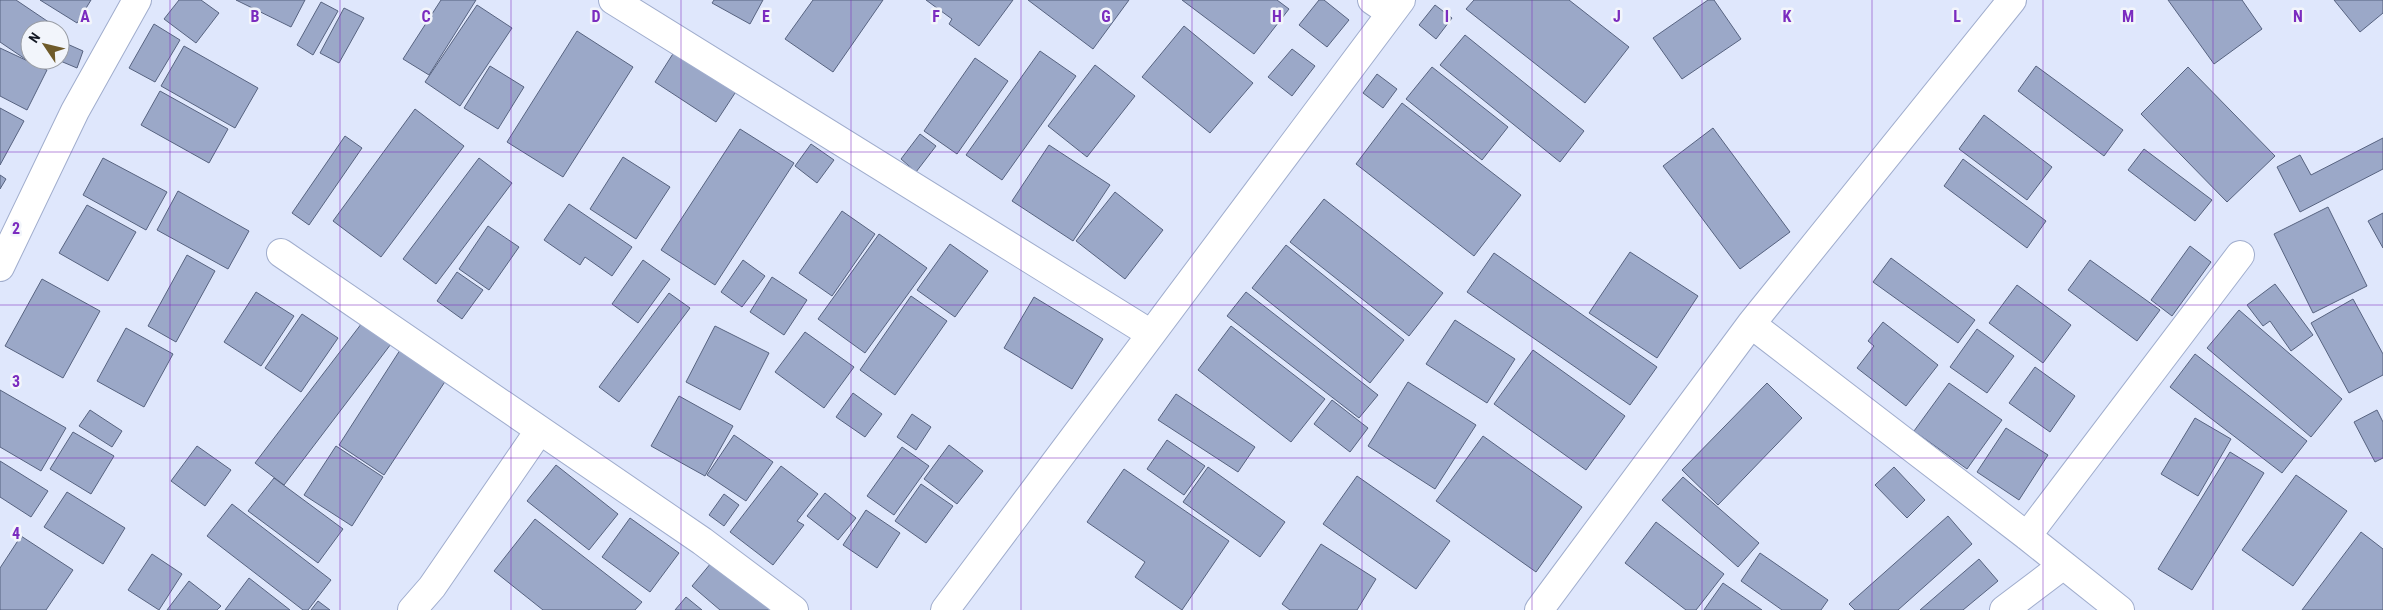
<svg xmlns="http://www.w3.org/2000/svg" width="2383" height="610" font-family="'Roboto Condensed',sans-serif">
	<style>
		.building { fill: #9ba8c8; stroke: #576380 }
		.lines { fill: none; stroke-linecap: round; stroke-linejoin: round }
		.street-casing { stroke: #a0adcd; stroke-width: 30 }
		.street { stroke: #fff; stroke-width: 28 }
		.grid { fill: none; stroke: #7b2cbf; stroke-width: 1; stroke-opacity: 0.55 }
		.grid-label { font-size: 16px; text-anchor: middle; font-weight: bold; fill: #7b2cbf; stroke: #f2f5fb; stroke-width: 5; stroke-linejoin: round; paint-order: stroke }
	</style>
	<rect width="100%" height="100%" fill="#dfe7fc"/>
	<path class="building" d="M 0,0 L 16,0 L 56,27 L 53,30 L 30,30 L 30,60 L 33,60 L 31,63 L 0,42 Z
		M 40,0 L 91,0 L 77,23 Z
		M 179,0 L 201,0 L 219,13 L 196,43 L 164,19 Z
		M 236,0 L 305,0 L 291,27 Z
		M 441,0 L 476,0 L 429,75 L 403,59 Z
		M 714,0 L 763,0 L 750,24 L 712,3 Z
		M 813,0 L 883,0 L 833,72 L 785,39 Z
		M 926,0 L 1013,0 L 979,46 L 949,24 L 952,19 Z
		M 1028,0 L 1129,0 L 1093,49 Z
		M 1182,0 L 1277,0 L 1289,9 L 1254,54 Z
		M 1319,0 L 1324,0 L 1349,20 L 1327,47 L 1299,25 Z
		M 1474,0 L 1569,0 L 1629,47 L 1585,103 L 1466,9 Z
		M 1708,0 L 1714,0 L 1741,39 L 1682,79 L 1653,38 Z
		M 2168,0 L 2242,0 L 2262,29 L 2214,64 Z
		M 2334,0 L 2383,0 L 2383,13 L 2360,32 Z
		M 321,2 L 338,11 L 313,55 L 297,45 Z
		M 477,5 L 512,28 L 460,106 L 425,82 Z
		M 1435,5 L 1452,18 L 1436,39 L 1419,25 Z
		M 344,8 L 364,18 L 339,63 L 320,53 Z
		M 154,24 L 180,40 L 155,82 L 129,68 Z
		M 1184,26 L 1253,83 L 1210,133 L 1142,77 Z
		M 577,31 L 633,67 L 563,177 L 507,142 Z
		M 1465,35 L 1584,131 L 1560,162 L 1440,65 Z
		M 65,43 L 83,51 L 77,68 L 58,60 L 60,60 Z
		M 184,46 L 258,88 L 235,128 L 161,86 Z
		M 0,48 L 47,70 L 27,110 L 0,96 Z
		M 676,49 L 737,90 L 716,122 L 655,82 Z
		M 1292,49 L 1315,66 L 1292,96 L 1268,77 Z
		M 1040,51 L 1076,76 L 1002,180 L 966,155 Z
		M 975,58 L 1008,81 L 957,154 L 924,131 Z
		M 1095,65 L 1135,96 L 1087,157 L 1048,126 Z
		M 490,66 L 524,87 L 498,129 L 464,108 Z
		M 2036,66 L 2123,130 L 2104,156 L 2018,91 Z
		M 1432,67 L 1508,127 L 1482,160 L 1406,99 Z
		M 2188,67 L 2275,156 L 2227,202 L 2141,114 Z
		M 1377,74 L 1397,89 L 1383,108 L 1363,93 Z
		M 160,91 L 228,129 L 209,163 L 141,125 Z
		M 1402,103 L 1521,195 L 1474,256 L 1356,164 Z
		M 0,108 L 24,121 L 0,165 Z
		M 415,109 L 464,146 L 381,257 L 333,221 Z
		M 1984,115 L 2052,167 L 2027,200 L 1959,149 Z
		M 1713,128 L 1790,232 L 1740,269 L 1663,166 Z
		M 740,129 L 794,163 L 715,285 L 661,250 Z
		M 920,134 L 936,146 L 916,172 L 901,159 Z
		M 345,136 L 362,148 L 309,225 L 292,213 Z
		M 2383,138 L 2383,169 L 2300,212 L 2277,167 L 2300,155 L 2311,175 Z
		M 811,144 L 834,160 L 817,183 L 795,166 Z
		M 1049,145 L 1110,185 L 1073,241 L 1012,201 Z
		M 2144,149 L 2212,200 L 2195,221 L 2128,170 Z
		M 623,157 L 670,187 L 636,239 L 590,209 Z
		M 103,158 L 167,192 L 146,230 L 83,195 Z
		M 479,158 L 512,183 L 436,284 L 403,259 Z
		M 1963,159 L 2046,221 L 2027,248 L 1944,186 Z
		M 0,175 L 6,179 L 0,189 Z
		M 178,191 L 249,231 L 228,269 L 157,230 Z
		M 1115,192 L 1163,230 L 1125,279 L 1076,241 Z
		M 1324,199 L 1443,293 L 1409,336 L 1290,242 Z
		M 569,204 L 632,247 L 612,276 L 585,257 L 580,265 L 544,240 Z
		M 87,205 L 136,232 L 108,281 L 59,253 Z
		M 2328,207 L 2367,286 L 2313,313 L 2274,234 Z
		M 842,211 L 875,234 L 832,296 L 799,273 Z
		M 2383,213 L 2383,248 L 2368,221 Z
		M 488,226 L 519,247 L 489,290 L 459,269 Z
		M 879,234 L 927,268 L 865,353 L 818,319 Z
		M 950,244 L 988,271 L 955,317 L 917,290 Z
		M 1286,245 L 1404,340 L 1370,383 L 1252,288 Z
		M 2190,246 L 2211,262 L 2172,316 L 2151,300 Z
		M 1630,252 L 1698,296 L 1657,358 L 1589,313 Z
		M 1494,253 L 1657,367 L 1630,405 L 1467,292 Z
		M 187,255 L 215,271 L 176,342 L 148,326 Z
		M 1891,258 L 1975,320 L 1958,343 L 1873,282 Z
		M 643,260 L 670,279 L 638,323 L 612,304 Z
		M 743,260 L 765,276 L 742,307 L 721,292 Z
		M 2090,260 L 2160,310 L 2137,341 L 2068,290 Z
		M 457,272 L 483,290 L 462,319 L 437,301 Z
		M 772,277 L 807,300 L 784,335 L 750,312 Z
		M 42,279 L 100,311 L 63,378 L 5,346 Z
		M 2275,284 L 2313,335 L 2291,351 L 2270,321 L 2263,326 L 2247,305 Z
		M 2017,285 L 2071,325 L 2043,363 L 1989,323 Z
		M 256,292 L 294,316 L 261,366 L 224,342 Z
		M 1246,292 L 1378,395 L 1359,418 L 1227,316 Z
		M 669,293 L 690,308 L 619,402 L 599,387 Z
		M 911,296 L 947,321 L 895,395 L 860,370 Z
		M 1034,297 L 1103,339 L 1072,389 L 1004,348 Z
		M 2353,299 L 2383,354 L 2383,375 L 2349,393 L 2311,323 Z
		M 2239,310 L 2342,399 L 2311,437 L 2207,348 Z
		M 302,314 L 338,338 L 301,392 L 265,368 Z
		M 365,319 L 394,340 L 284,485 L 255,463 Z
		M 1455,320 L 1515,359 L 1487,403 L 1426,364 Z
		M 1883,322 L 1938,365 L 1906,406 L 1857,368 L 1874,346 L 1868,341 Z
		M 715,326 L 769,353 L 740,410 L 686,382 Z
		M 1231,326 L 1325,399 L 1291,442 L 1198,370 Z
		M 126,328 L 173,354 L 144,407 L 97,381 Z
		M 1977,329 L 2014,356 L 1987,393 L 1950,367 Z
		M 805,332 L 854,367 L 824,408 L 775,372 Z
		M 402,347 L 448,377 L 384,475 L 339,445 Z
		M 1533,350 L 1625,416 L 1586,470 L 1494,404 Z
		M 2195,354 L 2307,441 L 2282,473 L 2170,387 Z
		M 2035,367 L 2075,396 L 2050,432 L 2009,403 Z
		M 1408,382 L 1476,425 L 1435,489 L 1368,446 Z
		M 1767,383 L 1802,418 L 1718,505 L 1682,470 Z
		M 1949,383 L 2002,420 L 1967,469 L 1914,431 Z
		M 0,390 L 66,428 L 41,471 L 0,447 Z
		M 853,393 L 882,414 L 865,437 L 836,417 Z
		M 1176,394 L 1255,447 L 1238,472 L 1158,420 Z
		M 679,396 L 733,426 L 705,476 L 651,446 Z
		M 1332,400 L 1368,428 L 1350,452 L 1314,424 Z
		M 90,410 L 122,431 L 112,447 L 79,426 Z
		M 2377,410 L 2383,422 L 2383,458 L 2375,462 L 2354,422 Z
		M 912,414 L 931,427 L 916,450 L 897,437 Z
		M 2195,418 L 2231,439 L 2198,496 L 2161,474 Z
		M 2006,428 L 2048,455 L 2019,500 L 1977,472 Z
		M 73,432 L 114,456 L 91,494 L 50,469 Z
		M 734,435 L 773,462 L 746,501 L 707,475 Z
		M 1483,436 L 1582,507 L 1536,572 L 1436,501 Z
		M 1167,440 L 1205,466 L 1184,495 L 1147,469 Z
		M 949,445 L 983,471 L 957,504 L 924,479 Z
		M 197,446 L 231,470 L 205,506 L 171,481 Z
		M 336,446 L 383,477 L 352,526 L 304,495 Z
		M 902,447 L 929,466 L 894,515 L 867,496 Z
		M 2230,452 L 2264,473 L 2192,590 L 2158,569 Z
		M 0,461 L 48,491 L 31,517 L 0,497 Z
		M 556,465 L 618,514 L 589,550 L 527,501 Z
		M 781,466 L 818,494 L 797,521 L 804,525 L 773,565 L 730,532 Z
		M 1208,467 L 1285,522 L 1260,557 L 1183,502 Z
		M 1894,467 L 1925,500 L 1907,518 L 1875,485 Z
		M 1124,469 L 1229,541 L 1182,610 L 1135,577 L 1145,562 L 1087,522 Z
		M 2296,475 L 2347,511 L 2293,586 L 2242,550 Z
		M 1357,476 L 1450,541 L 1416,589 L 1323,524 Z
		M 1683,477 L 1759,543 L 1738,567 L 1662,500 Z
		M 274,478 L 343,529 L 318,563 L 248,511 Z
		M 921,484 L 953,506 L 926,543 L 895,521 Z
		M 67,492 L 125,528 L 103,564 L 44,527 Z
		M 825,493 L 856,518 L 838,540 L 807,516 Z
		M 724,494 L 739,505 L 724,526 L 709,515 Z
		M 232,504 L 331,580 L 308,610 L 303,610 L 207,536 Z
		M 866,510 L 900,533 L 877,568 L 843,545 Z
		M 1948,516 L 1972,544 L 1898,610 L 1855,610 L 1849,604 Z
		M 630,518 L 679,553 L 650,592 L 602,557 Z
		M 535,519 L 642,602 L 635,610 L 543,610 L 494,571 Z
		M 1656,522 L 1724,574 L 1696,610 L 1686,610 L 1625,563 Z
		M 2361,532 L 2383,549 L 2383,610 L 2302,610 Z
		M 21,536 L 73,570 L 46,610 L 0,610 L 0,568 Z
		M 1321,544 L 1376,579 L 1357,610 L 1290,610 L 1282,604 Z
		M 1760,553 L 1828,600 L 1821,610 L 1782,610 L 1741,581 Z
		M 152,554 L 182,574 L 159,610 L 128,590 Z
		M 716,557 L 777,610 L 720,610 L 692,586 Z
		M 1979,559 L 1998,581 L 1963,610 L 1920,610 Z
		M 249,578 L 290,610 L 225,610 Z
		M 189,581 L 221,606 L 217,610 L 167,610 Z
		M 1723,583 L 1762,610 L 1704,610 Z
		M 686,597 L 702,610 L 675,610 Z
		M 318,601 L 330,610 L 311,610 Z"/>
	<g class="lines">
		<defs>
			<path id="street" d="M 613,0 L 1151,334
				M 1372,0 L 1391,13
				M 281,253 L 702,541 L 794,610
				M 0,267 L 75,111 L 137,0
				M 1751,324 L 2027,536 L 2120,610
				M 2027,536 L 2240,255
				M 412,610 L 432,587 L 539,431
				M 945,610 L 1401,0
				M 1539,610 L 1751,324 L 2012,0
				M 2004,610 L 2062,566"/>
		</defs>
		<use href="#street" class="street-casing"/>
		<use href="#street" class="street"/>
	</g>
	<path class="grid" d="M 170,0 L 170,610M 340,0 L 340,610M 511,0 L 511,610M 681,0 L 681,610M 851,0 L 851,610M 1021,0 L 1021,610M 1192,0 L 1192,610M 1362,0 L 1362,610M 1532,0 L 1532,610M 1702,0 L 1702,610M 1872,0 L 1872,610M 2043,0 L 2043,610M 2213,0 L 2213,610M 0,152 L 2383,152M 0,305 L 2383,305M 0,458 L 2383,458"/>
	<g class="grid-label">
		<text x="85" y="22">A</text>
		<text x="255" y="22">B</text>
		<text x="426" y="22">C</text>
		<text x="596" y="22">D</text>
		<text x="766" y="22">E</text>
		<text x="936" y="22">F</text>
		<text x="1106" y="22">G</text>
		<text x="1277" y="22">H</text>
		<text x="1447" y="22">I</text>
		<text x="1617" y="22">J</text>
		<text x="1787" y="22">K</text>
		<text x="1957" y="22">L</text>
		<text x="2128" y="22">M</text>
		<text x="2298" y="22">N</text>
		<text x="16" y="234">2</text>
		<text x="16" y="387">3</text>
		<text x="16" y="539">4</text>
	</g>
	<g transform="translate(45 45) rotate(305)"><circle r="24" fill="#f2f5fb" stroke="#999da5"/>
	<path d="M0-4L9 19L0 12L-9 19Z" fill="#6f5b2a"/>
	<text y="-8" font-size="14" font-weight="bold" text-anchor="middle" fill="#131823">N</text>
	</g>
</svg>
